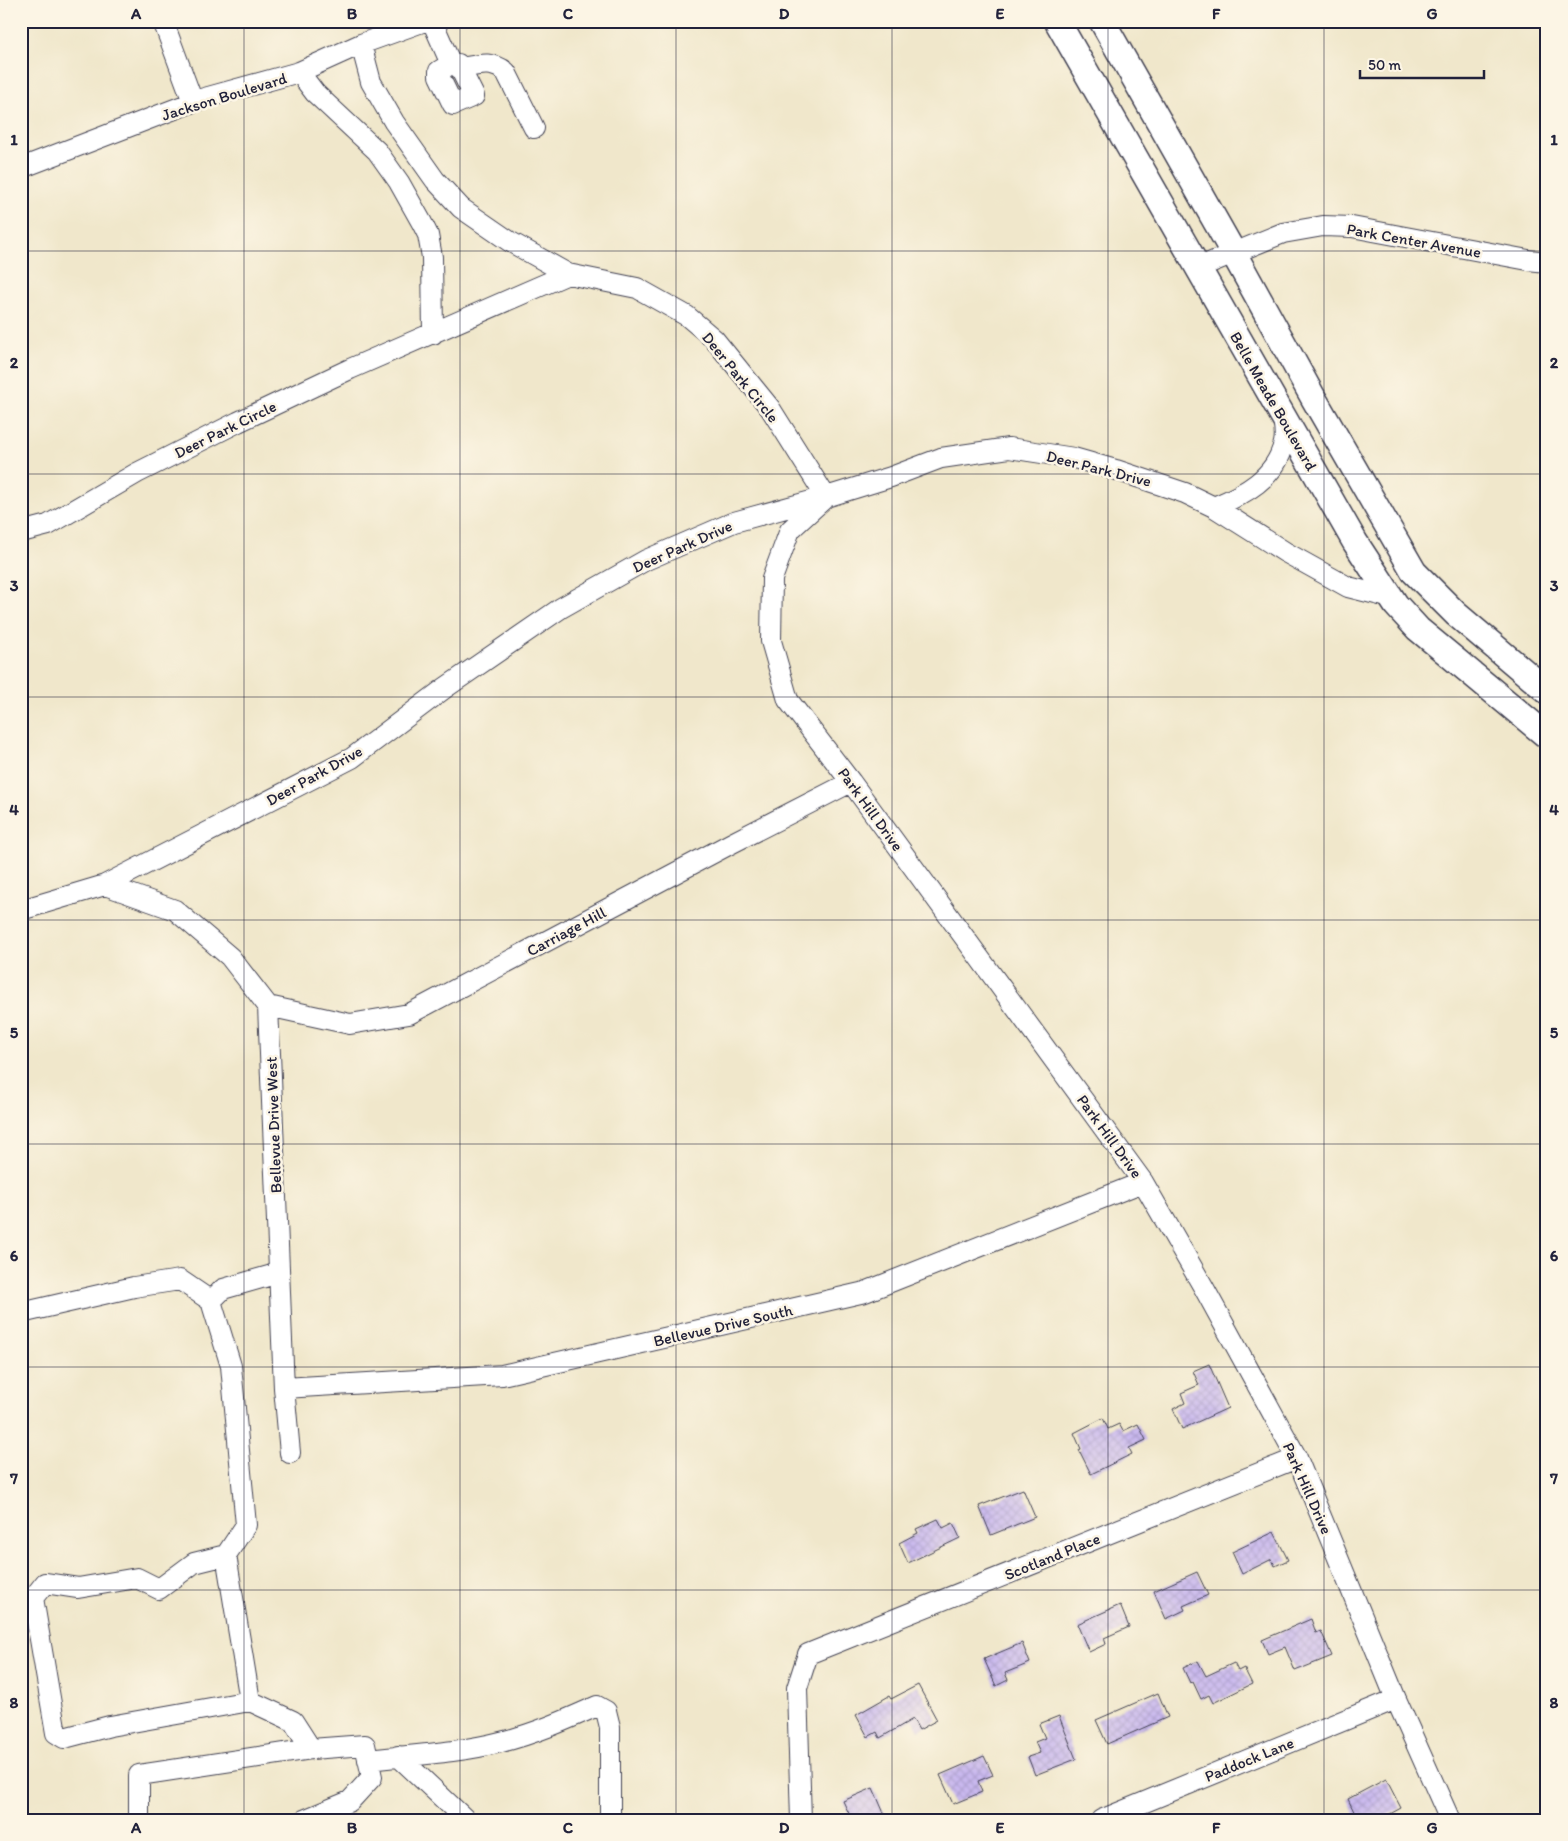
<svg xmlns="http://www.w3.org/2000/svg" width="1568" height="1841" font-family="Itim,sans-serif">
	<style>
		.building { fill: url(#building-cross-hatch) }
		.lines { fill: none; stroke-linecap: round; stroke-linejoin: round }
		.minor-casing { stroke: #414051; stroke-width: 22 }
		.major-casing { stroke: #414051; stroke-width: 28 }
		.minor { stroke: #fff; stroke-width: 20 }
		.major { stroke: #fff; stroke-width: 25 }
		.grid { fill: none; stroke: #22223b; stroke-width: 1; stroke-opacity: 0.55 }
		.labels { text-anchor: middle; stroke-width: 5; stroke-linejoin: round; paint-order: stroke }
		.street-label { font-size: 16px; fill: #22223b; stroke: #fcf5e5 }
		.neatline { fill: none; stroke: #22223b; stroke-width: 2 }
		.grid-label { font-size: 16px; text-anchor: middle; font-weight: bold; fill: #22223b }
	</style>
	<defs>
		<pattern id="building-cross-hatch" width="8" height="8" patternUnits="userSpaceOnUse" patternTransform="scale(1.25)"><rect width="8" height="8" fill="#c9b8ee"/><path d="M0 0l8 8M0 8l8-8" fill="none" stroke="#ac9ecd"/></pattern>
	</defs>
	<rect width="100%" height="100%" fill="#fcf5e5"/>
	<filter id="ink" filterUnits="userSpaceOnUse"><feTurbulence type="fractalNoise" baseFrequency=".02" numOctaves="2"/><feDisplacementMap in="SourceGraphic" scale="10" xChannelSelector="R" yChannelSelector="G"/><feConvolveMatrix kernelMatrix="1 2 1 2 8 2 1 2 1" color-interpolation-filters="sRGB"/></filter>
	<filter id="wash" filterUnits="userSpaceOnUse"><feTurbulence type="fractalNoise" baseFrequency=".0096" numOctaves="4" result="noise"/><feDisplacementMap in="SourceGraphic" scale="20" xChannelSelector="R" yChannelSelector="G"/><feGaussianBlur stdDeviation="1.12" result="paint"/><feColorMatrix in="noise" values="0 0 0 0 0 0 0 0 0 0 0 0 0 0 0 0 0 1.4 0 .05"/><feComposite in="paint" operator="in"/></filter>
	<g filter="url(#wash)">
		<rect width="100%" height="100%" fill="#f0e7cb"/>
		<g id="blocks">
			<path class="building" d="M 1209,1364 L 1228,1408 L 1182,1429 L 1173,1409 L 1185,1403 L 1181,1393 L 1199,1385 L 1193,1371 Z
				M 1103,1418 L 1108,1429 L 1119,1424 L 1123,1431 L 1138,1424 L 1146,1440 L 1129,1448 L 1132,1454 L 1091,1474 L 1079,1450 L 1081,1449 L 1074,1433 Z
				M 1023,1489 L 1035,1517 L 991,1535 L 979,1506 Z
				M 938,1519 L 943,1528 L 953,1523 L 960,1538 L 908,1563 L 899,1543 L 918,1533 L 916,1529 Z
				M 1274,1532 L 1288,1560 L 1275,1566 L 1272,1559 L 1242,1574 L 1232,1552 Z
				M 1197,1572 L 1208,1595 L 1183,1606 L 1185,1610 L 1166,1619 L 1154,1591 Z
				M 1120,1605 L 1129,1627 L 1104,1638 L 1106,1644 L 1089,1652 L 1077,1624 Z
				M 1311,1619 L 1316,1633 L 1321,1631 L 1332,1656 L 1295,1671 L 1285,1647 L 1268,1654 L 1262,1640 Z
				M 1022,1643 L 1030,1663 L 1005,1673 L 1008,1680 L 996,1686 L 984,1659 Z
				M 1198,1661 L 1206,1676 L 1234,1663 L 1238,1671 L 1244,1668 L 1252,1684 L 1213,1703 L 1209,1695 L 1201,1699 L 1193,1682 L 1190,1683 L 1183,1668 Z
				M 918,1685 L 937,1720 L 919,1730 L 913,1719 L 880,1738 L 877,1732 L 868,1737 L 856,1715 L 889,1696 L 891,1699 Z
				M 1158,1693 L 1168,1717 L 1107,1744 L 1096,1720 Z
				M 1059,1716 L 1076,1759 L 1035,1775 L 1028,1757 L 1040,1753 L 1035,1742 L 1045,1738 L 1039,1724 Z
				M 984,1756 L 993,1775 L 978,1781 L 982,1792 L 953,1804 L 940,1775 Z
				M 1386,1779 L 1401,1808 L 1379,1820 L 1358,1820 L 1348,1799 Z
				M 873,1788 L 887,1820 L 852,1820 L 843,1801 Z"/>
		</g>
	</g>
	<g filter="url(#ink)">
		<use href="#blocks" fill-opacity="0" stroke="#414051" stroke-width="1"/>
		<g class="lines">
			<defs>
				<path id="minor" d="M 163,21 L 193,102
					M 432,21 L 451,64
					M 361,44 L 371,82 L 394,122 L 435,180 L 461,208 L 509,241 L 568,274
					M 451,64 L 458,64 L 474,96 L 453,105 L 439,76 L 439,71 Z
					M 461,68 C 478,65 492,60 506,72 L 534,128
					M 299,72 L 315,93 L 377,151 L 399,182 L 422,223 L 428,235 L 432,257 L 433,334
					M 21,168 L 201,99 L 299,72 L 361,44 L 425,21
					M 1197,268 L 1283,233 L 1323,226 L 1352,227 L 1528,260 L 1547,262
					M 1214,507 C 1243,495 1276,478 1284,443 C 1286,435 1284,425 1283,416
					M 21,532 L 48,525 L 137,473 L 238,422 L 350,369 L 568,274 L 637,288 L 687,316 L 714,339 L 770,408 L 826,497 L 790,530 L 772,579 L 771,641 L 788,700 L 851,782 L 1143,1182 L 1204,1288 L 1297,1458 L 1396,1699 L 1450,1820
					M 105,885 L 175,910 L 230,957 L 268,1006 L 284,1388 L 290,1453
					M 21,910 L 105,885 L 352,758 L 445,688 L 561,608 L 646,560 L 734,522 L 826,497 L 891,477 L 941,458 L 1009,448 L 1074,458 L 1116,470 L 1185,493 L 1214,507 L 1285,552 L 1348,587 L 1392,598
					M 268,1006 L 350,1024 L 409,1014 L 732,843 L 851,782
					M 211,1301 L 223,1289 L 279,1273
					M 21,1313 L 134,1287 L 180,1280 L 211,1301 L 231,1366 L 246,1525 L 226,1555 L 250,1701 L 293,1721 L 311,1749 L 365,1745 L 372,1777 L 350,1801 L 304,1820
					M 284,1388 L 502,1375 L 865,1292 L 1143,1182
					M 226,1555 L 194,1563 L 159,1589 L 137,1578 L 78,1588 L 45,1583 L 33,1598 L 56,1733 L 64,1738 L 110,1726 L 250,1701
					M 398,1756 L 466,1820
					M 368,1760 C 412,1755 458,1753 501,1742 C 534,1734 566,1720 597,1706 L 606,1711 L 610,1727 L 610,1820
					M 139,1820 L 139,1775 L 311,1749
					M 801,1820 L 797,1688 L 808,1654 L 1297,1458
					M 1101,1820 L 1396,1699"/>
				<path id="major" d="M 1057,21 L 1355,542 L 1396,605 L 1418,629 L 1547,736
					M 1102,21 L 1233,252 L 1314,399 L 1414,572 L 1456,614 L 1547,691"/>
			</defs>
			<use href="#minor" class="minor-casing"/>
			<use href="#major" class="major-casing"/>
			<use href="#minor" class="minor"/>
			<use href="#major" class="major"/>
		</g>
	</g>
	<path class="grid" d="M 244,21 L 244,1820M 460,21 L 460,1820M 676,21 L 676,1820M 892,21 L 892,1820M 1108,21 L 1108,1820M 1324,21 L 1324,1820M 21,251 L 1547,251M 21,474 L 1547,474M 21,697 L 1547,697M 21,920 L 1547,920M 21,1144 L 1547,1144M 21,1367 L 1547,1367M 21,1590 L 1547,1590"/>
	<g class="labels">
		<g class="street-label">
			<text transform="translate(224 96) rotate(-17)" y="6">Jackson Boulevard</text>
			<text transform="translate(1414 240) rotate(10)" y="6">Park Center Avenue</text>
			<text transform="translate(741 377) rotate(51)" y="6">Deer Park Circle</text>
			<text transform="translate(1274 401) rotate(60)" y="6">Belle Meade Boulevard</text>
			<text transform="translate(225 429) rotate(-26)" y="6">Deer Park Circle</text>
			<text transform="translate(1099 468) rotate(14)" y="6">Deer Park Drive</text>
			<text transform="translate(682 546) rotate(-24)" y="6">Deer Park Drive</text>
			<text transform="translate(314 775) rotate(-29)" y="6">Deer Park Drive</text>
			<text transform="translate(871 809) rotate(54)" y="6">Park Hill Drive</text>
			<text transform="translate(566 931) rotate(-28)" y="6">Carriage Hill</text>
			<text transform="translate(273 1125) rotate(-92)" y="6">Bellevue Drive West</text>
			<text transform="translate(1110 1136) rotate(54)" y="6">Park Hill Drive</text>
			<text transform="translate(723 1325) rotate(-13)" y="6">Bellevue Drive South</text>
			<text transform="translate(1308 1488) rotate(66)" y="6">Park Hill Drive</text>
			<text transform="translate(1052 1556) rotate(-22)" y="6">Scotland Place</text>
			<text transform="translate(1249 1759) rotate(-22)" y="6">Paddock Lane</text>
		</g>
	</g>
	<rect width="1568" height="1841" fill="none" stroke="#fcf5e5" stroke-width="55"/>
	<path d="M1360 70v8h124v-8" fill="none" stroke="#22223b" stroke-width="2.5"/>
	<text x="1368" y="70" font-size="15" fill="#22223b" stroke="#fcf5e5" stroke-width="4" paint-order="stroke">50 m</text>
	<rect x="28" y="28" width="1512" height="1786" class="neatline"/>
	<g class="grid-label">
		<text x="136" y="19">A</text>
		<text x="352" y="19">B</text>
		<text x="568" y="19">C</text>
		<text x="784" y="19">D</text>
		<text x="1000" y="19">E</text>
		<text x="1216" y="19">F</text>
		<text x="1432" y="19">G</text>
		<text x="14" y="145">1</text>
		<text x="1554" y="145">1</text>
		<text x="14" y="368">2</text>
		<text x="1554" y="368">2</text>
		<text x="14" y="591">3</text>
		<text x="1554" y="591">3</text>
		<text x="14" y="815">4</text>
		<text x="1554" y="815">4</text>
		<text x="14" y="1038">5</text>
		<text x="1554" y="1038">5</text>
		<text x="14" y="1261">6</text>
		<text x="1554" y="1261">6</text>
		<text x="14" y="1484">7</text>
		<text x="1554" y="1484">7</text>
		<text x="14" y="1708">8</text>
		<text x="1554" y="1708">8</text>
		<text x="136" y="1833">A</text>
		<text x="352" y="1833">B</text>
		<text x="568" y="1833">C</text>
		<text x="784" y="1833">D</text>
		<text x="1000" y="1833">E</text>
		<text x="1216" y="1833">F</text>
		<text x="1432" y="1833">G</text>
	</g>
</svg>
